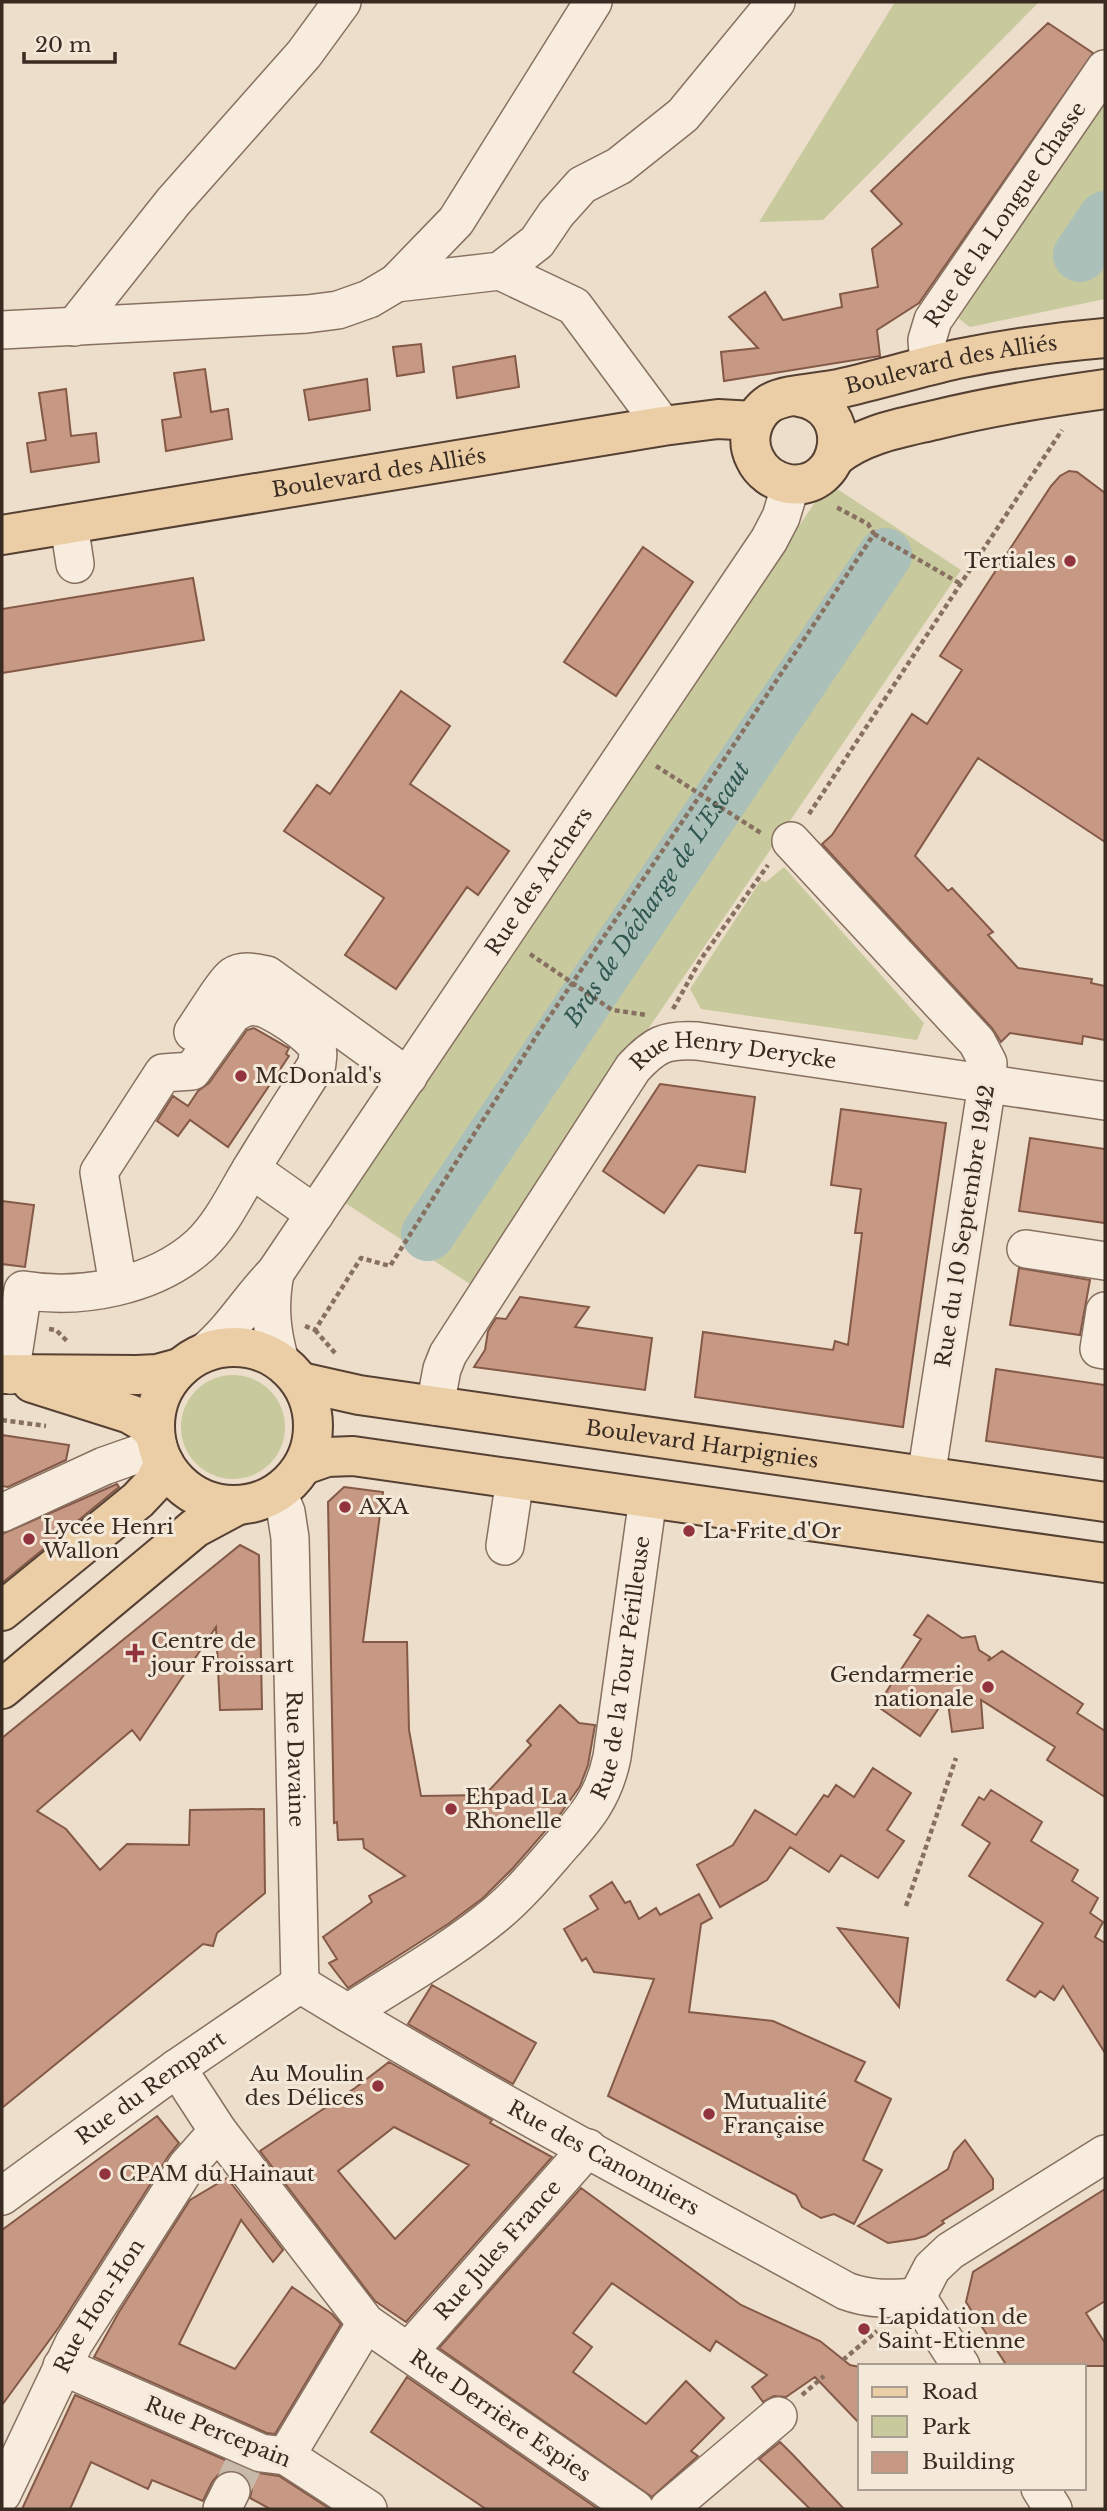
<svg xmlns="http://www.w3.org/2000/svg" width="1107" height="2511" font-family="'Libre Baskerville',serif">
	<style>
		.green { fill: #c9c99e }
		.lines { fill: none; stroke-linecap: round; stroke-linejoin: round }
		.river { stroke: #aac0b8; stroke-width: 54 }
		.building { fill: #c79883; stroke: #845947; stroke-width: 2; fill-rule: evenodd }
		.minor-tunnel { stroke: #c8baa8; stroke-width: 37; stroke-dasharray: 37 18; stroke-linecap: butt }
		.minor-casing { stroke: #877060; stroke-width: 40 }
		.major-casing { stroke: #554033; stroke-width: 42 }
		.path { stroke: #877060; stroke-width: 4.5; stroke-dasharray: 5 3.5; stroke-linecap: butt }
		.minor { stroke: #f7ecdd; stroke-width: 37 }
		.major { stroke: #ebcea6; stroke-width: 38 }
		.poi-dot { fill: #91343e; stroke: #f4e9d9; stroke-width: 2.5 }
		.labels { text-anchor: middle; stroke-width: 6; stroke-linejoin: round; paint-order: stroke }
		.street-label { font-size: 21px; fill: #392b22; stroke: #f4e9d9 }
		.poi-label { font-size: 21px; fill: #392b22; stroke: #f4e9d9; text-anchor: start }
		.water-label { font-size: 23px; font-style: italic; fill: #325751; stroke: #f4e9d9 }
	</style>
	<rect width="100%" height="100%" fill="#ecdeca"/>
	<path class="green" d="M 895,2 L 1039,2 L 823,220 L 759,222 Z
		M 1105,101 L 1105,299 L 970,327 L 958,318 Z
		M 828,483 L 961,570 L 473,1286 L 342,1201 Z
		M 784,867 L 924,1023 L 917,1040 L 701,1009 L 690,989 L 761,880 L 766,882 Z
		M181 1427a52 52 0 1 1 104 0a52 52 0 1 1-104 0Z"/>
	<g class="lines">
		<g class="river">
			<path d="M 1080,255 L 1105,218"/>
			<path id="s1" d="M 428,1234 L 885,555"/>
		</g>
	</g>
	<path class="building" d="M 1048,23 L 1093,53 L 919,303 L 877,330 L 880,356 L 724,381 L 721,352 L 758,348 L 729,317 L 765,292 L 783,320 L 842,307 L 840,294 L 878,287 L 872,249 L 902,224 L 871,191 Z
		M 421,344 L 424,372 L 397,376 L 393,347 Z
		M 515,356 L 519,387 L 457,398 L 453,367 Z
		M 205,369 L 211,412 L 228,409 L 232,439 L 166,451 L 162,420 L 181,417 L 174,373 Z
		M 367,379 L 370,410 L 309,420 L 304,390 Z
		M 66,389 L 71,436 L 96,433 L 99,462 L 31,472 L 27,443 L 46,440 L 39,393 Z
		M 1069,471 L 1077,472 L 1105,493 L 1105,842 L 978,758 L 915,856 L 948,891 L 952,888 L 993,932 L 988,935 L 1018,968 L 1092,979 L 1091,983 L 1105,986 L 1105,1040 L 1083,1036 L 1082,1044 L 1010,1033 L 1001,1042 L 992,1028 L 822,844 L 832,835 L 912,714 L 927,724 L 962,670 L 940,656 L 1051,486 L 1060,476 Z
		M 643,547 L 693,582 L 616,696 L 564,662 Z
		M 193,578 L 204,640 L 2,673 L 2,609 Z
		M 401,691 L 450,726 L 410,784 L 509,851 L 478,895 L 467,887 L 396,989 L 345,955 L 384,898 L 284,831 L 317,785 L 330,794 Z
		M 254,1028 L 287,1047 L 289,1048 L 286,1054 L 289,1056 L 228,1147 L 190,1120 L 178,1136 L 157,1121 L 173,1096 L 188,1106 L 198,1091 L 209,1083 L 247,1030 Z
		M 660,1084 L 755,1097 L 745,1172 L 698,1165 L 664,1213 L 603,1171 Z
		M 841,1109 L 946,1123 L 903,1427 L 695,1397 L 703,1332 L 833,1350 L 835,1341 L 848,1345 L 862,1233 L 855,1233 L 861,1189 L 831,1185 Z
		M 1030,1138 L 1105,1149 L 1105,1223 L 1019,1211 Z
		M 2,1201 L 34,1205 L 25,1267 L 2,1264 Z
		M 1019,1268 L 1090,1280 L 1080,1335 L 1010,1325 Z
		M 520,1297 L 589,1307 L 575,1327 L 652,1338 L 645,1390 L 474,1367 L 485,1350 L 488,1331 L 496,1318 L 506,1319 Z
		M 996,1369 L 1105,1385 L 1105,1458 L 986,1441 Z
		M 2,1435 L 69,1445 L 66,1460 L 8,1487 L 2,1486 Z
		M 117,1484 L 119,1487 L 2,1583 L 2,1534 Z
		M 344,1487 L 383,1492 L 363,1642 L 407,1642 L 409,1730 L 421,1796 L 485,1795 L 531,1745 L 527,1741 L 560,1705 L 579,1723 L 595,1725 L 588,1765 L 580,1786 L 561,1813 L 513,1868 L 483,1898 L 448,1924 L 348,1988 L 329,1963 L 337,1959 L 323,1937 L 372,1902 L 369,1896 L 405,1876 L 364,1848 L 363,1839 L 338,1840 L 337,1822 L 334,1823 L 328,1502 Z
		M 240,1545 L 259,1555 L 262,1709 L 220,1710 L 216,1627 L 140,1740 L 132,1730 L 37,1811 L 66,1829 L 100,1870 L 127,1844 L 189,1845 L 190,1810 L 264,1809 L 265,1893 L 217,1933 L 213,1946 L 203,1944 L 2,2108 L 2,1738 Z
		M 928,1615 L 962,1638 L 975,1636 L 979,1650 L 990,1657 L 988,1661 L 1002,1651 L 1083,1704 L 1077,1713 L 1105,1731 L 1105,1797 L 1047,1760 L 1055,1747 L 981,1700 L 983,1728 L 952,1732 L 947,1696 L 920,1736 L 877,1706 L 921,1639 L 914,1635 Z
		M 873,1768 L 911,1793 L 887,1830 L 904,1841 L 878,1878 L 841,1855 L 829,1872 L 790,1847 L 767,1880 L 720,1907 L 697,1865 L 733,1845 L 755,1810 L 796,1835 L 824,1795 L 828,1797 L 836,1785 L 854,1797 Z
		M 991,1790 L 1042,1822 L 1031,1841 L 1078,1870 L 1072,1881 L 1098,1898 L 1090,1913 L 1103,1922 L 1095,1937 L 1105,1943 L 1105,2053 L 1063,1986 L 1054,2000 L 1040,1991 L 1035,1997 L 1007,1980 L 1043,1923 L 969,1876 L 990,1843 L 962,1825 L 979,1797 L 984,1800 Z
		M 612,1882 L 625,1903 L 630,1901 L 639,1919 L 656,1908 L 660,1915 L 699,1894 L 712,1918 L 701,1924 L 689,2012 L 773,2021 L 865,2062 L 855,2081 L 891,2099 L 863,2160 L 882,2170 L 854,2224 L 834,2214 L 821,2218 L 802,2207 L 796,2195 L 608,2096 L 654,1979 L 594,1972 L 586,1958 L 582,1961 L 564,1929 L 598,1909 L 590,1896 Z
		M 838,1928 L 908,1938 L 899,2007 Z
		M 432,1985 L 536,2043 L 513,2084 L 408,2024 Z
		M 389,2062 L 492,2120 L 490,2123 L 552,2157 L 406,2322 L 375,2301 L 260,2151 L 355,2088 ZM 394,2127 L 469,2165 L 395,2239 L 338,2171 Z
		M 157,2116 L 179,2143 L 169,2155 L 59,2327 L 2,2405 L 2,2230 Z
		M 965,2140 L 993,2179 L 993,2189 L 942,2221 L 944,2223 L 925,2236 L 915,2239 L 888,2243 L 858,2226 L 948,2169 L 954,2152 Z
		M 227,2178 L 283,2250 L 273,2262 L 241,2220 L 179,2344 L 235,2369 L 292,2287 L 332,2314 L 341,2324 L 275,2434 L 267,2433 L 94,2357 L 119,2312 L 190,2200 Z
		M 581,2188 L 741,2305 L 820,2341 L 850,2365 L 860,2367 L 860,2424 L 815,2377 L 786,2397 L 774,2396 L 763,2402 L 752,2387 L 767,2375 L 716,2341 L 710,2351 L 612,2283 L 573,2333 L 592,2347 L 573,2372 L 646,2424 L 686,2381 L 724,2418 L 691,2451 L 698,2456 L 652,2497 L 439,2348 Z
		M 1105,2189 L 1105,2301 L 1086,2313 L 1105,2343 L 1105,2366 L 1007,2366 L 966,2302 L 973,2272 Z
		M 407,2377 L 598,2509 L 486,2509 L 371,2432 Z
		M 75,2395 L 253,2472 L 279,2476 L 330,2509 L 270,2509 L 250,2498 L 252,2489 L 248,2479 L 241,2473 L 230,2470 L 219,2474 L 212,2482 L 203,2501 L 152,2480 L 148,2489 L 91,2462 L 70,2509 L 22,2509 Z
		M 780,2442 L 794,2456 L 844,2509 L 810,2509 L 759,2459 Z"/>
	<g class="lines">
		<path class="minor-tunnel" d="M 231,2491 L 246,2459"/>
		<defs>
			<g id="minor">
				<path d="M 500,271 L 574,306 L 663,426"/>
				<path d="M 396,283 L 456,221 L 593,2"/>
				<path d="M 74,327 L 173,202 L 304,54 L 342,2"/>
				<path d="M 2,330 L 307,314 L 338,310 L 369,299 L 396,283 L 500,271 L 537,242 L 556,214 L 582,185 L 619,166 L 683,115 L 776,2"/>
				<path id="s2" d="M 929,366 L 927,340 L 933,320 L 1105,69"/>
				<path d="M 69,524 L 75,564"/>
				<path d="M 791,841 L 977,1042 L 988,1063 L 987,1084 L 926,1477"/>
				<path d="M 193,1032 C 201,1021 225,981 233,976 C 243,969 256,973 267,975 L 408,1077"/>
				<path d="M 251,1169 L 315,1214"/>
				<path d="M 1026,1249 L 1105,1261"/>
				<path d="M 275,1273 C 269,1305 271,1330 280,1361"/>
				<path d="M 1105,1311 L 1099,1349 L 1105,1350"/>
				<path id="s3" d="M 205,1352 C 233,1329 250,1298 275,1273 L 769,540 L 781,517 L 791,484"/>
				<path d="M 10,1375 L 23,1290 C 81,1300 155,1286 200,1245 C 222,1224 235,1195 251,1169 C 272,1134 295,1099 317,1064 C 317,1059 319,1053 317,1048 C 313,1036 271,1008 258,1007 C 248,1005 240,1009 232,1015 L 192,1071 L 163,1073 L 99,1172 L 118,1285"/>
				<path id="s4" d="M 435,1406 L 442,1369 L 448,1354 L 633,1068 C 654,1045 665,1039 697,1041 L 1105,1101"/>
				<path id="s5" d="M 278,1493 L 286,1512 L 290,1538 L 300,1984"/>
				<path d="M 2,1513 L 104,1466 L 158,1447"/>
				<path d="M 505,1546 L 515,1479"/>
				<path id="s6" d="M 300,1984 C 478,2093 663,2190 846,2291 C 870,2300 892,2299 917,2297"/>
				<path id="s7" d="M 348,2013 C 397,1981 450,1952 496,1914 C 519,1895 539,1871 559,1848 C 586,1818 604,1797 612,1757 L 648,1498"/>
				<path id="s8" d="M 177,2068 L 218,2131 L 366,2323 L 635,2509"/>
				<path id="s9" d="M 2,2196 L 177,2068 L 300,1984"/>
				<path d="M 917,2297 L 932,2268 L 950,2251 L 1105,2154"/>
				<path d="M 917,2297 L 961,2366"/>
				<path id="s10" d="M 408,2352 L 588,2148"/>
				<path d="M 62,2366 L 261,2453 L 286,2456 L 368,2509"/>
				<path d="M 286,2456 L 366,2323"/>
				<path d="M 1040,2488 L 1053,2509"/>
				<path id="s11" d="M 2,2494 L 74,2343 L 187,2166 L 218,2131"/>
				<path d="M 222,2509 L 231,2491"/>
				<path d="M 668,2509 L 778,2416"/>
			</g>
			<g id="major">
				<path id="s12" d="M 799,397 C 858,406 844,492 788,484 C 774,481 761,472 755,459 C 745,440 752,415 770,403 C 785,394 819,393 838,389 C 878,380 917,368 957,359 C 1006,349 1056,342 1105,338"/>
				<path d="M 835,457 C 863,434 901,428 935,420 C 991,406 1048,397 1105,389"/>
				<path id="s13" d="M 2,535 L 663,426 L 718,419 L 754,421"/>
				<circle cx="234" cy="1426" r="79"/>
				<path d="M 2,1374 L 137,1375 L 157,1374 L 179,1368"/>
				<path id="s14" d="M 301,1382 L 359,1395 L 1105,1502"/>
				<path d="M 32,1383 L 130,1414 L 142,1421 L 155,1433"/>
				<path d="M 304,1465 L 327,1457 L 353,1456 L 1105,1563"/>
				<path d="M 2,1611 L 138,1500 L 154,1483 L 164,1463"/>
				<path d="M 2,1689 L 195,1528 L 238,1505"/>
			</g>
		</defs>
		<use href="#minor" class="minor-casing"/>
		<use href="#major" class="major-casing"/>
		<path class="path" d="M 874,534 L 961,584
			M 656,766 L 761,833
			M 809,814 L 1062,430
			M 530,954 L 612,1010 L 647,1015
			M 673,1009 L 701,959 L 768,865
			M 305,1326 L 315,1330 L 361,1258 L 390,1266 L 539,1032 L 701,794 L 874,534 L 868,524 L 836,507
			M 49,1329 L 56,1330 L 67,1341
			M 315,1330 L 335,1353
			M 2,1420 L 46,1426
			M 906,1906 L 956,1758
			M 843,2360 L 877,2331
			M 802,2395 L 824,2376"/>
		<use href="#minor" class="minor"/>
		<use href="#major" class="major"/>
	</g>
	<g class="poi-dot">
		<circle cx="1070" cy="561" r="7"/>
		<circle cx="241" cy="1076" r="7"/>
		<circle cx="345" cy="1507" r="7"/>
		<circle cx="689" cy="1531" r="7"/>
		<circle cx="29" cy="1539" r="7"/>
		<path d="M131.5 1642.5h7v7h7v7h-7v7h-7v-7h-7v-7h7z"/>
		<circle cx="988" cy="1687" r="7"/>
		<circle cx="451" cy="1809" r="7"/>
		<circle cx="378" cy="2086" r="7"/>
		<circle cx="709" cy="2114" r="7"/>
		<circle cx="105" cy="2174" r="7"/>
		<circle cx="864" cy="2329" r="7"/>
	</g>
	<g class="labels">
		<g class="street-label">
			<text dy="7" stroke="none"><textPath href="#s2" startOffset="175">Rue de la Longue Chasse</textPath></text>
			<text dy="7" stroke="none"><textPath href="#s12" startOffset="430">Boulevard des Alliés</textPath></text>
			<text dy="7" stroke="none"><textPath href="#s13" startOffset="382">Boulevard des Alliés</textPath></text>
			<text dy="7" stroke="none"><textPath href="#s3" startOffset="578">Rue des Archers</textPath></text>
			<text dy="7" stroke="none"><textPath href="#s4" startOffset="502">Rue Henry Derycke</textPath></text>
			<text transform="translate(965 1226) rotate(-81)" y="7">Rue du 10 Septembre 1942</text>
			<text dy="7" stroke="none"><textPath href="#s14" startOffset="406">Boulevard Harpignies</textPath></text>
			<text dy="7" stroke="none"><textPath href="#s7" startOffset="466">Rue de la Tour Périlleuse</textPath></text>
			<text dy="7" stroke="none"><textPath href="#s5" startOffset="268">Rue Davaine</textPath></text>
			<text dy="7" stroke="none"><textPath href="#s9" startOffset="184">Rue du Rempart</textPath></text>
			<text dy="7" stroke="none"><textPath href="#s6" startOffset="350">Rue des Canonniers</textPath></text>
			<text dy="7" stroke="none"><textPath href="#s10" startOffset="136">Rue Jules France</textPath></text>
			<text dy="7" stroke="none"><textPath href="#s11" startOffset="212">Rue Hon-Hon</textPath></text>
			<text dy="7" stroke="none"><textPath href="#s8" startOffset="481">Rue Derrière Espies</textPath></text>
			<text transform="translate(218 2432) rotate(22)" y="7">Rue Percepain</text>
		</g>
		<g class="poi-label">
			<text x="1056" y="568" text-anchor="end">Tertiales</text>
			<text x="255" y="1083">McDonald's</text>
			<text x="359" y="1514">AXA</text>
			<text x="43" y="1534">Lycée Henri<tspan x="43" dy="24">Wallon</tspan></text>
			<text x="703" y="1538">La Frite d'Or</text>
			<text x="151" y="1648">Centre de<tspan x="151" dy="24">jour Froissart</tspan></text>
			<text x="974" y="1682" text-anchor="end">Gendarmerie<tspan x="974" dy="24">nationale</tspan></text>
			<text x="465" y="1804">Ehpad La<tspan x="465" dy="24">Rhonelle</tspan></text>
			<text x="364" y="2081" text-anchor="end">Au Moulin<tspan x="364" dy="24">des Délices</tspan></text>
			<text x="723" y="2109">Mutualité<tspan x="723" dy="24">Française</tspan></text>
			<text x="119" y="2181">CPAM du Hainaut</text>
			<text x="878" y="2324">Lapidation de<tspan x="878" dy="24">Saint-Etienne</tspan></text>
		</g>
		<g class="water-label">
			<text dy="8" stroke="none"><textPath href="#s1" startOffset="410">Bras de Décharge de L'Escaut</textPath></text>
		</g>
	</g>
	<rect width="1107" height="2511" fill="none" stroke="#392b22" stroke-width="7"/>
	<rect x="858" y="2364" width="228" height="126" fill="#f4e9d9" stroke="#a99d90" stroke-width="2"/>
	<rect x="872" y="2387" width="35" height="10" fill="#ebcea6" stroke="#a99d90" stroke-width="2"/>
	<text x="922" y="2399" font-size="21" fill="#392b22">Road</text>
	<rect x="872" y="2416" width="35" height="21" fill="#c9c99e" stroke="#a99d90" stroke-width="2"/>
	<text x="922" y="2434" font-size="21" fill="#392b22">Park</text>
	<rect x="872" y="2452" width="35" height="21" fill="#c79883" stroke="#a99d90" stroke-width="2"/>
	<text x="922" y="2469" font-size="21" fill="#392b22">Building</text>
	<path d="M24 52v10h91v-10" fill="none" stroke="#392b22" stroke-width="3.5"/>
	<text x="35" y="52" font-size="21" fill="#392b22" stroke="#f4e9d9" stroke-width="5" paint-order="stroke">20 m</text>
</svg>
